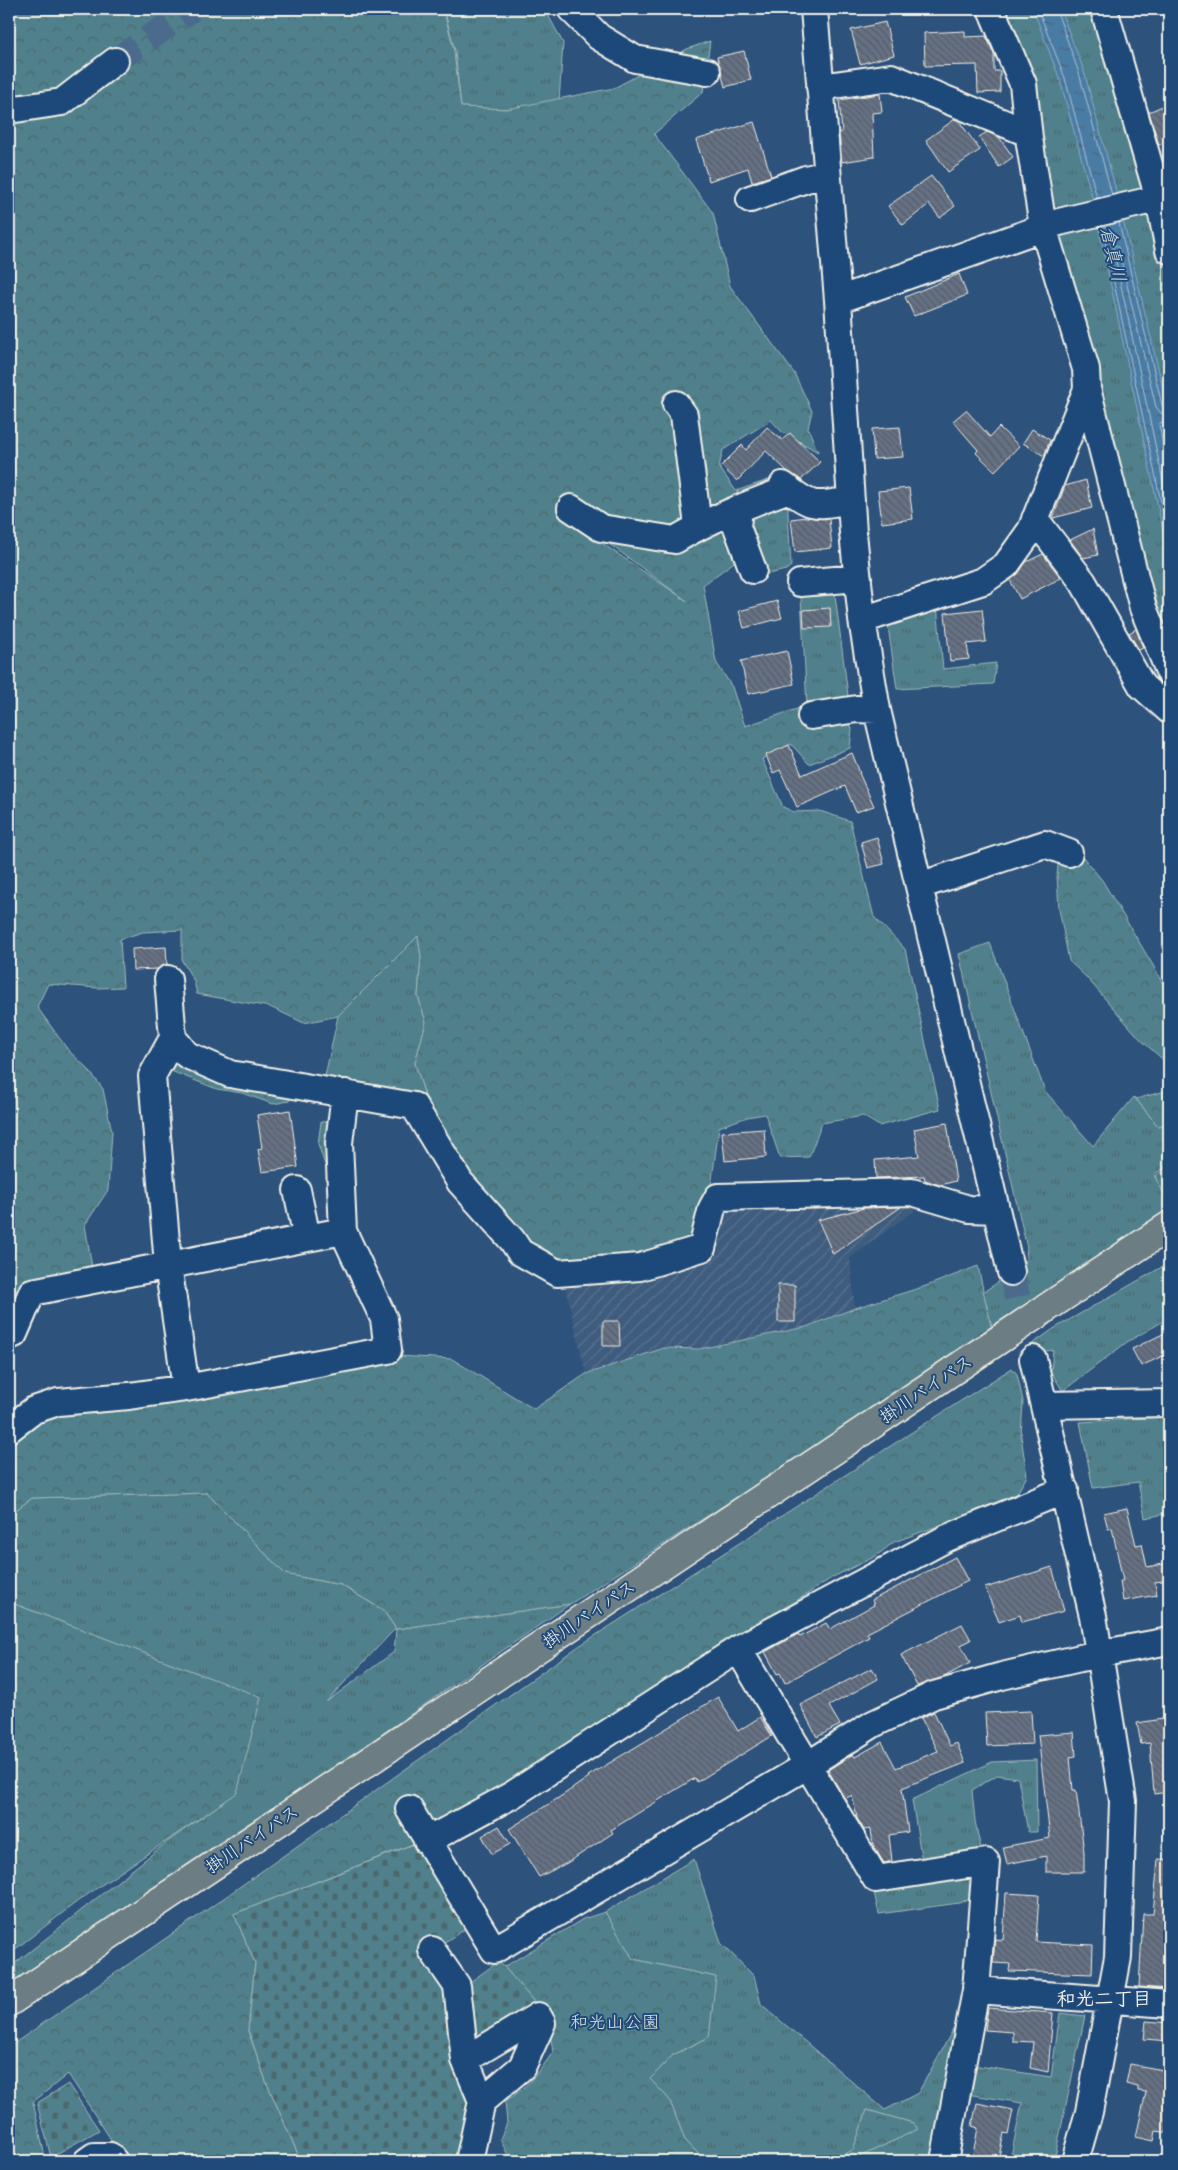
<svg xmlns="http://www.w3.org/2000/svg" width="1178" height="2170" font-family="Dekko,'Klee One',sans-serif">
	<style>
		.industrial { fill: url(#industrial-furrows) }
		.grass { fill: url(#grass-tufts); stroke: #a2b8ba; fill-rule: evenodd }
		.forest { fill: url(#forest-crowns); stroke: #a2b8ba; fill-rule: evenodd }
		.cemetery { fill: url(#cemetery-stones); stroke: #a2b8ba }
		.water { fill: url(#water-ripples); stroke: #8daac0 }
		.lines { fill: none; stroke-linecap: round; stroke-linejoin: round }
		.shore { stroke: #afc2cd; stroke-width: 1 }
		.building { fill: url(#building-back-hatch); stroke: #f4f1e8 }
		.minor-tunnel { stroke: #4b6a8c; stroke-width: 26; stroke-dasharray: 26 13; stroke-linecap: butt }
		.minor-casing { stroke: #f4f1e8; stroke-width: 30 }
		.highway-casing { stroke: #f4f1e8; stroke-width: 31 }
		.minor { stroke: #1f4a7a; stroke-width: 26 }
		.highway { stroke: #6c7e84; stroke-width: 28 }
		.labels { text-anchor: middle; stroke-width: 4; stroke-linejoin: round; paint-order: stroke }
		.street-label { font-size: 18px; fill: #f4f1e8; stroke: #1f4a7a }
		.park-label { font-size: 18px; fill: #dbe0da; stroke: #1f4a7a }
		.water-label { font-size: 19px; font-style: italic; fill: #dadfde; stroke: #1f4a7a }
		.neighbourhood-label { font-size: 19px; font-weight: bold; fill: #f4f1e8; stroke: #1f4a7a }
	</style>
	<defs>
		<pattern id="industrial-furrows" width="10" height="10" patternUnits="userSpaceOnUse" patternTransform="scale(1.25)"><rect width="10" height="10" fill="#3e5b7e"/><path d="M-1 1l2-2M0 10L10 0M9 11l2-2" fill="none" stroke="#5a7390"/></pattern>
		<pattern id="grass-tufts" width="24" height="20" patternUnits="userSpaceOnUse" patternTransform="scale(1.25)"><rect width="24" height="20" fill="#4f808c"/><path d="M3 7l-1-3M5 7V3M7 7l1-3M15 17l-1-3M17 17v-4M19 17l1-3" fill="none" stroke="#4c676c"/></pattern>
		<pattern id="forest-crowns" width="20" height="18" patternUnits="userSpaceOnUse" patternTransform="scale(1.25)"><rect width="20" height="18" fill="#4f808c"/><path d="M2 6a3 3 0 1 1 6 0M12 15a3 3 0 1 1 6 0" fill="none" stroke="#4c676c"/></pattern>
		<pattern id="cemetery-stones" width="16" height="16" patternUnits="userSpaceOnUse" patternTransform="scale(1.25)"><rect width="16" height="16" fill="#4f808c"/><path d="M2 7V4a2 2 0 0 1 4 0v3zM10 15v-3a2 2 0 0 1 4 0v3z" fill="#4c676c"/></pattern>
		<pattern id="water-ripples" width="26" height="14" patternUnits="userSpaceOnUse" patternTransform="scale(1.25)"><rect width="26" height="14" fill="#487ba5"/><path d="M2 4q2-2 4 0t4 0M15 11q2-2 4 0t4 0" fill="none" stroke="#48647a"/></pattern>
		<pattern id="building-back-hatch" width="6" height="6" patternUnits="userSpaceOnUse" patternTransform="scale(1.25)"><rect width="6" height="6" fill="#657184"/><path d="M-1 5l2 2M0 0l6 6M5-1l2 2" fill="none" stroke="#575c65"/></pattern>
	</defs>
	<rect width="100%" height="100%" fill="#2d527c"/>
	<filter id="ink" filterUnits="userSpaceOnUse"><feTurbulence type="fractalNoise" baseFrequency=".02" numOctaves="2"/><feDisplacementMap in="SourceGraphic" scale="10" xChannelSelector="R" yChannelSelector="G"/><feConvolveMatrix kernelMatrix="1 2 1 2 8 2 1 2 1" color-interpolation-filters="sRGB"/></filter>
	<g filter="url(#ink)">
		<path class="industrial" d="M 912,1192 L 914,1211 L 850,1258 L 855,1308 L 806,1327 L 699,1349 L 664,1348 L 586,1374 L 562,1273 L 718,1197 Z"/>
		<path class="grass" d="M 444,9 L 545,9 L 563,43 L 559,101 L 506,109 L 461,107 L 455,51 Z
			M 993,9 L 1101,9 L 1169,250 L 1169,662 L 1055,235 L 1045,155 L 1035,94 Z
			M 787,496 L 791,566 L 786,570 L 763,575 L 746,517 Z
			M 835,595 L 849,703 L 807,706 L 801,597 Z
			M 937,605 L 943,669 L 996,663 L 993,684 L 897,689 L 887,619 Z
			M 418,936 L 421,957 L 418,996 L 426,1022 L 415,1063 L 426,1099 L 322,1090 L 338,1016 Z
			M 990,943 L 1045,1091 L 1093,1146 L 1134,1097 L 1158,1126 L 1169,1123 L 1169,1158 L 1167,1165 L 1154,1175 L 1169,1203 L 1169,1209 L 1040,1296 L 992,1326 L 983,1292 L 1025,1265 L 1027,1248 L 959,954 Z
			M 338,1121 L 341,1227 L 324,1222 L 332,1215 L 330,1180 L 318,1144 L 321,1122 Z
			M 1169,1263 L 1169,1318 L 1127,1342 L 1063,1391 L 1051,1372 L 1053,1350 L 1033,1353 L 1032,1344 L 1055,1328 Z
			M 1164,1417 L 1169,1444 L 1169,1513 L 1145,1518 L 1138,1482 L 1093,1488 L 1080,1422 Z
			M 207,1493 L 285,1574 L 341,1585 L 383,1610 L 396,1629 L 570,1604 L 9,1992 L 9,1968 L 167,1842 L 236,1793 L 260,1697 L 9,1602 L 9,1515 L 32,1498 ZM 396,1629 L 394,1652 L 326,1702 L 395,1629 Z
			M 1036,1760 L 1037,1832 L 1028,1832 L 1018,1778 L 997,1775 L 972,1790 L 975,1821 L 981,1850 L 922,1862 L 912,1800 L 992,1762 Z
			M 694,1859 L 721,1943 L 754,1976 L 761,2004 L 885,2110 L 918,2093 L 955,2026 L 934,2161 L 851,2161 L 918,2129 L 913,2123 L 867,2110 L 853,2150 L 831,2161 L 705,2161 L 685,2140 L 669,2099 L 650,2079 L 673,2055 L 709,2037 L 715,1977 L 633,1959 L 605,1912 Z
			M 971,1875 L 976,1895 L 959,1903 L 879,1914 L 872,1884 Z
			M 1060,2013 L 1085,2016 L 1054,2161 L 1010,2161 L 1022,2103 L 967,2094 L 972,2065 L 1051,2077 Z"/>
		<path class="forest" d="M 9,9 L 443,9 L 453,45 L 461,107 L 506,109 L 614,88 L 687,49 L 710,41 L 703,92 L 654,134 L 713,213 L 730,286 L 794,373 L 812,411 L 808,428 L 818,452 L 781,431 L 771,420 L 723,450 L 719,467 L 736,491 L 768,480 L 778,481 L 741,512 L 745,554 L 703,585 L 716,662 L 732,687 L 745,726 L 803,707 L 842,705 L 852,729 L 850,748 L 809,764 L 791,744 L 762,759 L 783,807 L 794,812 L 820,811 L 850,821 L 874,917 L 905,949 L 940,1109 L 879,1126 L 863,1116 L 822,1123 L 809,1157 L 780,1158 L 765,1114 L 747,1117 L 719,1127 L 710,1194 L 687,1252 L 600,1270 L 520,1252 L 426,1124 L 426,1099 L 415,1063 L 426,1022 L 418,996 L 421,957 L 418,936 L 338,1016 L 304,1023 L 270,1007 L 197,994 L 194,981 L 182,961 L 182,930 L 143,932 L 120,939 L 123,987 L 97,988 L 48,984 L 37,1007 L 68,1050 L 88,1069 L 103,1089 L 112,1132 L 108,1190 L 85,1225 L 93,1273 L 9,1299 ZM 575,525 L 612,546 L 687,601 Z
			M 1060,845 L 1077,850 L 1102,880 L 1154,967 L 1169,996 L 1169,1065 L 1142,1041 L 1086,977 L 1069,961 L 1059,909 L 1057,876 Z
			M 172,1055 L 293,1093 L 289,1101 L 273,1104 L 242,1093 L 217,1089 L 163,1068 Z
			M 1169,1090 L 1169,1123 L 1158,1126 L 1136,1099 Z
			M 1169,1158 L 1169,1203 L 1155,1177 L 1167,1166 Z
			M 978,1266 L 991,1327 L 859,1419 L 570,1604 L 396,1629 L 383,1610 L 341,1585 L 285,1574 L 207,1493 L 32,1498 L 9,1515 L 9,1434 L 39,1418 L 398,1356 L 452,1359 L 534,1409 L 586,1374 L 664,1348 L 699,1349 L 806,1327 L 855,1308 L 929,1285 Z
			M 1012,1368 L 1017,1374 L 1023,1401 L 1021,1436 L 1027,1476 L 1016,1495 L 990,1507 L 894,1542 L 876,1556 L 833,1577 L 441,1833 L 234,1914 L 255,1963 L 248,2031 L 266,2081 L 301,2161 L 134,2161 L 112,2141 L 68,2074 L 33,2102 L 46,2161 L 9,2161 L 9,2047 L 221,1900 L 579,1646 Z
			M 9,1602 L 261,1697 L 237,1793 L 78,1901 L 9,1954 Z
			M 605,1912 L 633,1959 L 716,1977 L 709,2037 L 673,2055 L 650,2079 L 669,2099 L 685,2140 L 705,2161 L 513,2161 L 509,2157 L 500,2139 L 507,2123 L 505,2101 C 526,2090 539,2072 553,2052 L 548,2018 L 504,1967 L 583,1919 Z
			M 867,2110 L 913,2123 L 918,2129 L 851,2161 L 831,2161 L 853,2150 Z"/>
		<path class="cemetery" d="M 417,1843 L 470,1926 L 432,1950 L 463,1987 L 499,1961 L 548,2018 L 471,2068 L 495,2112 L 473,2161 L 301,2161 L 266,2081 L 248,2030 L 255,1963 L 234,1914 Z
			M 68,2084 L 99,2130 L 51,2157 L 37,2103 Z"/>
		<path class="water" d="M 1033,9 L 1060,9 L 1084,71 L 1117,195 L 1169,414 L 1169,559 L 1093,201 L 1060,80 Z"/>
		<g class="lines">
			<path class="shore" d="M 1038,9 L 1065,78 L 1097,198
				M 1056,9 L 1079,73 L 1112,195
				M 1119,223 L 1162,405 L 1165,409 L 1169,409
				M 1102,227 L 1169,539
				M 1169,416 L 1161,413 L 1156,407 L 1118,247 L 1115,245 L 1113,248 L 1169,509
				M 1169,423 L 1161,422 L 1159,425 L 1169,474"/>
		</g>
		<path class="building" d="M 885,22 L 894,55 L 860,64 L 851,30 Z
			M 965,31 L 965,37 L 986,36 L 994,54 L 994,71 L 1000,71 L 1000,92 L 978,93 L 977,65 L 925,66 L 924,33 Z
			M 744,51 L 751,80 L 725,87 L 717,57 Z
			M 880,94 L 882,112 L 872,113 L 874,157 L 842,162 L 839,133 L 842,132 L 839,100 Z
			M 1169,103 L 1169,140 L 1159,145 L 1149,112 Z
			M 955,119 L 959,121 L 980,150 L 948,172 L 926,140 Z
			M 754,122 L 771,176 L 752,182 L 748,168 L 709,181 L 696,140 Z
			M 987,132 L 999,137 L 1013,157 L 999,167 L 979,137 Z
			M 931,176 L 955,206 L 940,218 L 929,204 L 903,225 L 888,206 Z
			M 959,274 L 967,295 L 914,316 L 905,297 Z
			M 966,410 L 990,437 L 999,427 L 1019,446 L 995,471 L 976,453 L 978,450 L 953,421 Z
			M 767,427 L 782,440 L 790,433 L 820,462 L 801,480 L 787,471 L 766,451 L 737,481 L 721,466 L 742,445 L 746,450 Z
			M 900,427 L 903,457 L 874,459 L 872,429 Z
			M 1032,429 L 1050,440 L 1044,456 L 1023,443 Z
			M 1086,480 L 1092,508 L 1053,518 L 1065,486 Z
			M 909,488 L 913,519 L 882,523 L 878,491 Z
			M 806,517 L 829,519 L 832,548 L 795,552 L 791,519 Z
			M 1093,529 L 1098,555 L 1083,558 L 1070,540 Z
			M 1043,554 L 1061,578 L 1020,599 L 1010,580 L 1018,574 L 1026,562 Z
			M 777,601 L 782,618 L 744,628 L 739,611 Z
			M 830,608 L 831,627 L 804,628 L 803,610 Z
			M 982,609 L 986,642 L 967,644 L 969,659 L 950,661 L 945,613 Z
			M 1136,629 L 1143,648 L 1139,650 L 1129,633 Z
			M 787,651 L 794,684 L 748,694 L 741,661 Z
			M 789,745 L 802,775 L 852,753 L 860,773 L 859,773 L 874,806 L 856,812 L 845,786 L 797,807 L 780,770 L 773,773 L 766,755 Z
			M 877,837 L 884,864 L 868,868 L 861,842 Z
			M 166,947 L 167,964 L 158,969 L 133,970 L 132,949 Z
			M 290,1110 L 298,1167 L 262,1172 L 258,1149 L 262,1148 L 257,1115 Z
			M 947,1123 L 956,1181 L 940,1185 L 925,1180 L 924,1176 L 876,1178 L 875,1160 L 919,1156 L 914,1129 Z
			M 764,1129 L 766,1157 L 725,1161 L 722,1132 Z
			M 901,1207 L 833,1254 L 818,1220 L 864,1208 Z
			M 778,1285 L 795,1285 L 795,1322 L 778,1322 Z
			M 603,1321 L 619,1321 L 620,1346 L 603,1346 Z
			M 1169,1331 L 1169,1353 L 1141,1366 L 1132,1349 Z
			M 1127,1508 L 1136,1545 L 1142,1544 L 1147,1567 L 1169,1563 L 1169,1580 L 1155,1582 L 1157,1595 L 1123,1601 L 1120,1581 L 1123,1581 L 1112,1528 L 1108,1529 L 1104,1513 Z
			M 955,1557 L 968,1581 L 867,1633 L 869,1637 L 785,1683 L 780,1673 L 777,1674 L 765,1652 L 798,1634 L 800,1637 L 826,1623 L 830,1629 L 874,1605 L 872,1600 Z
			M 1052,1567 L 1064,1611 L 1022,1622 L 1020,1615 L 999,1622 L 985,1588 Z
			M 962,1624 L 971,1640 L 961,1645 L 970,1663 L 944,1677 L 917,1686 L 901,1655 Z
			M 872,1668 L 878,1679 L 829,1706 L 840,1725 L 817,1737 L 800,1705 Z
			M 718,1697 L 738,1731 L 760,1717 L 772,1736 L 697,1782 L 695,1778 L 672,1792 L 611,1830 L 613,1833 L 567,1863 L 539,1877 L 509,1829 L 563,1795 L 589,1777 L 588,1776 Z
			M 1031,1711 L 1033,1744 L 987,1746 L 985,1713 Z
			M 934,1712 L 950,1746 L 957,1743 L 965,1763 L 902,1788 L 908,1832 L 889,1835 L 892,1861 L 884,1863 L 873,1845 L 871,1829 L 864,1830 L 857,1818 L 852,1795 L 845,1799 L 828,1770 L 853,1754 L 855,1757 L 882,1742 L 896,1768 L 938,1751 L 921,1718 Z
			M 1169,1718 L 1169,1792 L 1154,1794 L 1150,1743 L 1141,1744 L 1137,1723 Z
			M 1074,1732 L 1076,1756 L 1070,1757 L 1073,1790 L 1076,1790 L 1084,1852 L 1084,1872 L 1046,1872 L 1046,1856 L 1007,1864 L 1003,1847 L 1050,1838 L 1038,1735 Z
			M 499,1826 L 510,1844 L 492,1854 L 482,1836 Z
			M 1158,1859 L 1169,1860 L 1169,1989 L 1139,1987 L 1143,1914 L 1153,1914 Z
			M 1006,1893 L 1039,1895 L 1036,1942 L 1093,1945 L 1092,1974 L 1009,1971 L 1010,1964 L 993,1963 L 995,1939 L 1003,1940 Z
			M 988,2008 L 1053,2013 L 1048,2072 L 1030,2068 L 1033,2042 L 1013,2041 L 1013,2032 L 985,2030 Z
			M 1146,2021 L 1169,2023 L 1169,2041 L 1144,2039 Z
			M 1130,2064 L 1169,2071 L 1169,2133 L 1156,2131 L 1154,2141 L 1136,2137 L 1146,2092 L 1138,2091 L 1138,2087 L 1126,2084 Z
			M 977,2103 L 1013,2110 L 1008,2134 L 1004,2133 L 998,2161 L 972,2159 L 978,2128 L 972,2126 Z"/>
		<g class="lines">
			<path class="minor-tunnel" d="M 115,61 L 192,9
				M 1011,1272 L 1033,1359"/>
			<defs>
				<path id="minor" d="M 571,9 L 599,37 L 635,59 L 707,72
					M 814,9 L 838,300 L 853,533 L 862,620 L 877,710 L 1011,1272
					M 1104,9 L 1159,199 L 1169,250
					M 820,87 L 891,77 L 1028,133
					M 9,110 L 62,102 L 115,61
					M 750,199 L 806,179 L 827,174
					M 838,300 L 1059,222 L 1169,196
					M 1087,389 L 1143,608 L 1169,671
					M 676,404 L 684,415 L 698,526
					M 783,485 C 814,509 814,506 851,500
					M 571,508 L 601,528 L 675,540 C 712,518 749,504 789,489
					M 739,508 L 737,527 L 753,570
					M 1035,519 L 1083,582 L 1142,686 L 1169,710
					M 800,583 L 858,578
					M 862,620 L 983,581 L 1006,565 L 1031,530 L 1087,389 L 1086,369 L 1043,227 L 1029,138 L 1023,84 L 991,9
					M 811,716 L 857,709 L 877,710
					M 919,886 L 1045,844 L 1069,853
					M 168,979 L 173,1038 L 152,1076 L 168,1265 L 186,1388
					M 173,1038 L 187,1055 L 230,1074 L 414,1106 L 460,1182 L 512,1240 L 520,1252 L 557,1273 L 640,1267 L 702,1248 L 712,1208 L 718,1197 L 912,1192 L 969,1209 L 996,1210
					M 297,1190 L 307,1238
					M 9,1336 L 14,1334 L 32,1292 L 343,1231
					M 1033,1359 L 1093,1616 L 1123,1801 L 1118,1957 L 1089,2112 L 1075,2161
					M 1044,1405 L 1169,1403
					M 9,1429 L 34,1410 L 58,1402 L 129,1396 L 186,1388 L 388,1350 L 384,1319 L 343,1231 L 339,1143 L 345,1093
					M 738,1649 L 876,1879 L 986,1862 L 976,1990 L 944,2161
					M 409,1809 L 494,1950 L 803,1768 L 873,1724 L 934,1695 L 1002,1676 L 1098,1654 L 1169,1641
					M 427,1841 L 512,1795 L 738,1649 L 947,1538 L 1065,1490
					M 432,1950 L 457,1986 L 465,2060
					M 976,1990 L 1169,2004
					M 87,2161 L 94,2156 L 110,2156 L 114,2161
					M 469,2161 L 482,2101 L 465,2060 L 538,2016 L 542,2023 L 522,2067 L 482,2101"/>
				<path id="highway" d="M 9,2002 L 1169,1226"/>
			</defs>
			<use href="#minor" class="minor-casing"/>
			<use href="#highway" class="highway-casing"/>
			<use href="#minor" class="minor"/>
			<use href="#highway" class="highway"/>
		</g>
	</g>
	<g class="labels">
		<g class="street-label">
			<text transform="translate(926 1389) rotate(-34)" y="6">掛川バイパス</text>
			<text transform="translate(589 1614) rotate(-34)" y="6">掛川バイパス</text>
			<text transform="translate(252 1839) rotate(-34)" y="6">掛川バイパス</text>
		</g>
		<g class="park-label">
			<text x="615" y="2028">和光山公園</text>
		</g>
		<g class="water-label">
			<text transform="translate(1114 254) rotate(77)" y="7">倉真川</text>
		</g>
		<g class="neighbourhood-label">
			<text x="1104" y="2005">和光二丁目</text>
		</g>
	</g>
	<rect width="1178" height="2170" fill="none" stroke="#1f4a7a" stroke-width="30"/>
	<rect x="15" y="15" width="1148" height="2140" fill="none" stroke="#f4f1e8" stroke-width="2" filter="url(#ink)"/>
</svg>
